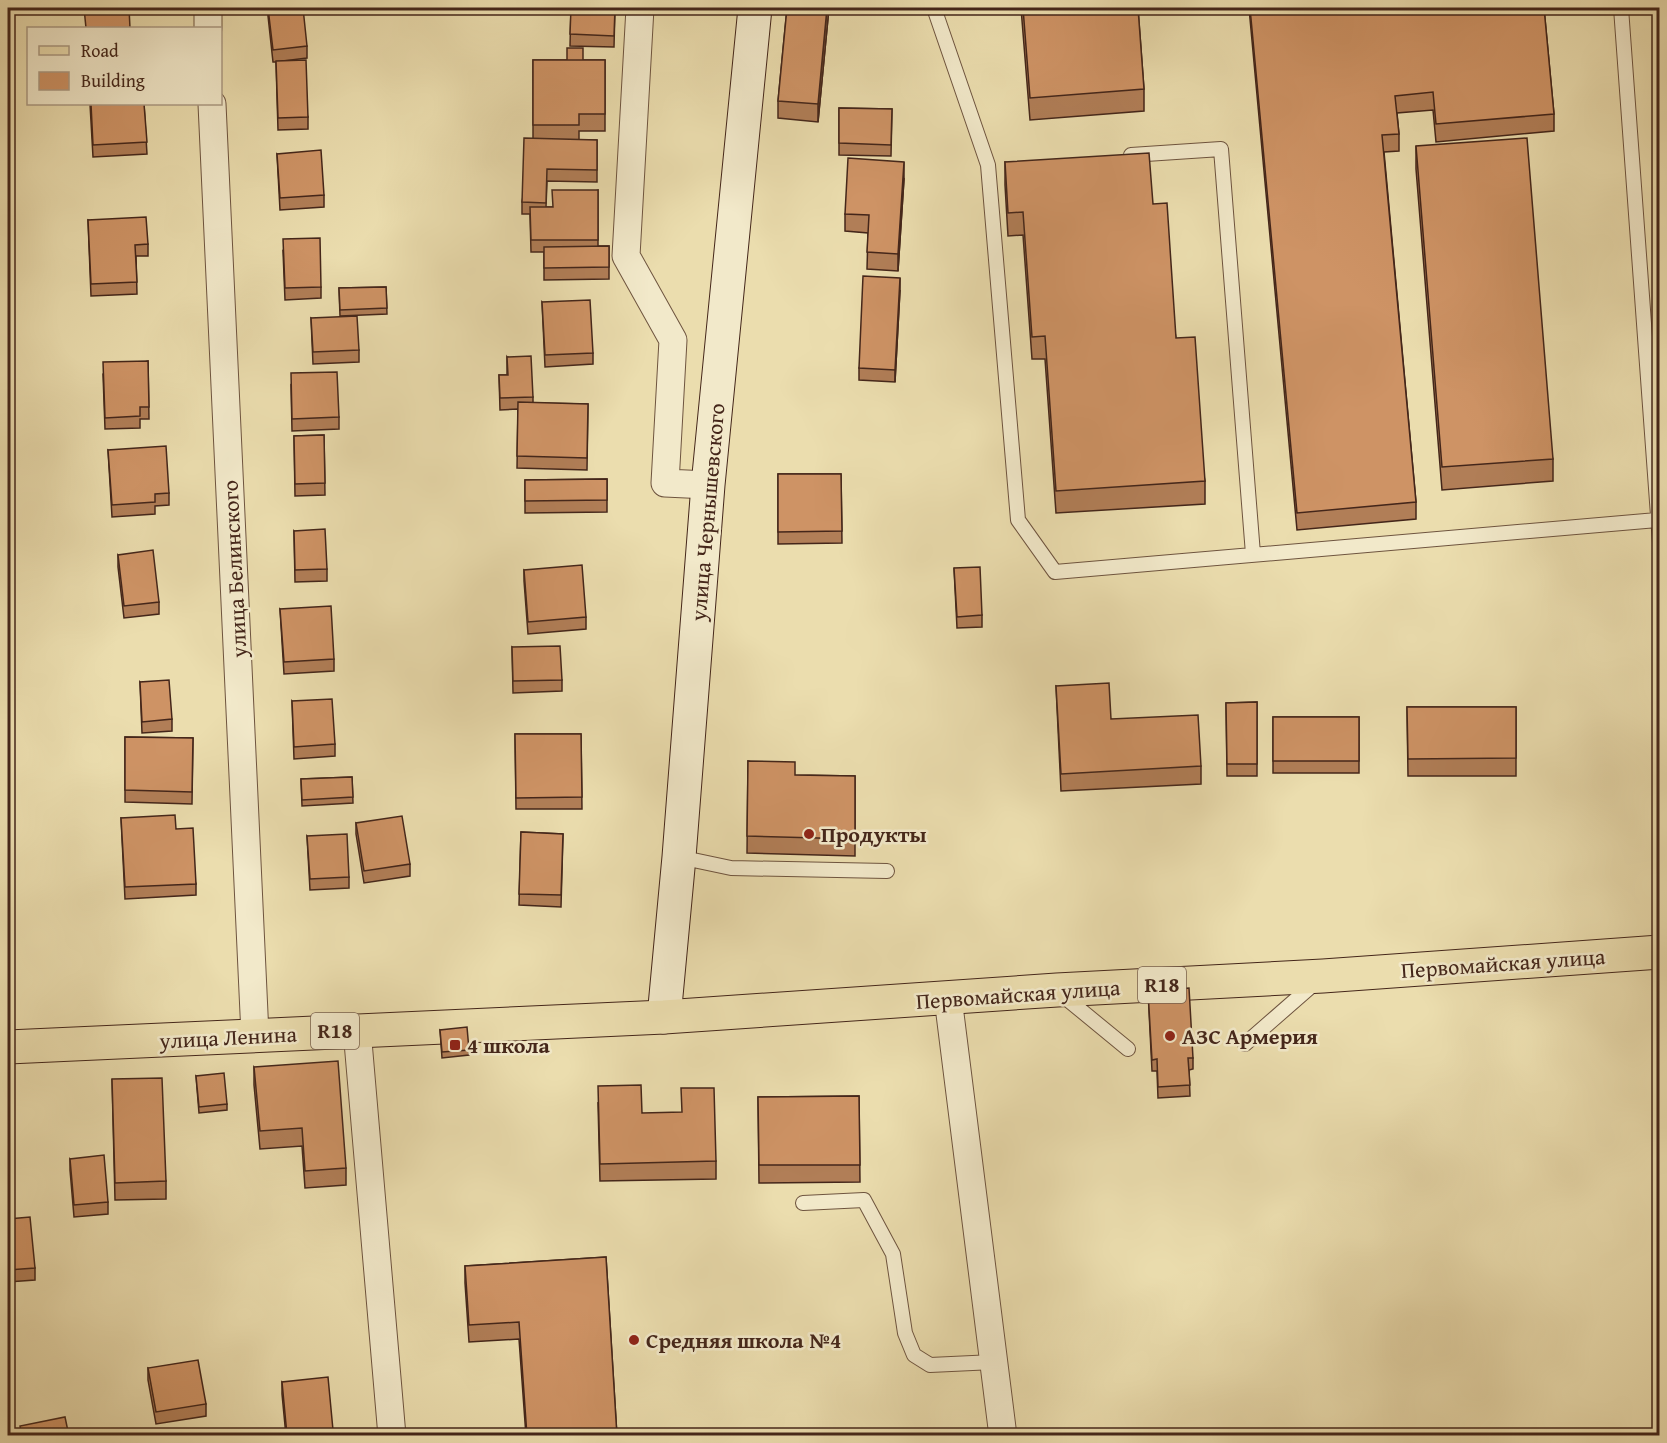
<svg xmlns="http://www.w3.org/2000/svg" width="1667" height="1443" font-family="'Gentium Book Plus',serif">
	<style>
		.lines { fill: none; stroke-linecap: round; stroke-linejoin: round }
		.service-casing { stroke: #6e543f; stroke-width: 16 }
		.minor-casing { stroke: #6e543f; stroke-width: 29 }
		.secondary-casing { stroke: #44261a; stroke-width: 35 }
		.primary-casing { stroke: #44261a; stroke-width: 35 }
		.service { stroke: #f2e9ca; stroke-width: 14 }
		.minor { stroke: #f2e9ca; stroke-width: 27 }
		.secondary { stroke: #f2e9ca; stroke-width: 33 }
		.primary { stroke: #ebddae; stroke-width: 33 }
		.wall { fill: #b17e57; stroke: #44261a; stroke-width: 1.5 }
		.shaded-wall { fill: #906747; stroke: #44261a; stroke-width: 1.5 }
		.building { fill: #ce9365; stroke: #44261a; stroke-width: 1.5 }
		.poi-dot { fill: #8f2418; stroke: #f2e9ca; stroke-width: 2 }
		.labels { text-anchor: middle; stroke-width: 5; stroke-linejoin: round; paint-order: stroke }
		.shield { fill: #f2e9ca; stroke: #78604f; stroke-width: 1.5 }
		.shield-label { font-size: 21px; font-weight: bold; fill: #44261a }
		.street-label { font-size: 22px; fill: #44261a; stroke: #f2e9ca }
		.poi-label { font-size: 22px; font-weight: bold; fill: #44261a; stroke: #f2e9ca; text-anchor: start }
	</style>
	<rect width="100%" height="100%" fill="#ebddae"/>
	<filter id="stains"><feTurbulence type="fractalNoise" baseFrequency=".00333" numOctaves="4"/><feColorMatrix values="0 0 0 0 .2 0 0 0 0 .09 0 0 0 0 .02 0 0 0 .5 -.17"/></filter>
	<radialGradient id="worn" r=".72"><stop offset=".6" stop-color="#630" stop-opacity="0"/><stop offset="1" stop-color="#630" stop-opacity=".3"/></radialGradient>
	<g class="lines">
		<defs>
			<path id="service" d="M 934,8 L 988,165 L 1018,520 L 1055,572 L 1657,520
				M 1621,8 L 1660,543
				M 1131,155 L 1221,149 L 1253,554
				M 679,857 L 731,868 L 887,871
				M 1061,994 L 1128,1049
				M 1245,1044 L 1316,982
				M 803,1203 L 864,1200 L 893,1254 L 905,1333 L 914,1355 L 930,1365 L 994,1362"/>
			<path id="minor" d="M 208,8 L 208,28
				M 640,8 L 626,256 L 673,340 L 665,483 L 708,485
				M 212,104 L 255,1035
				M 948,998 L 1003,1436
				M 357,1030 L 392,1436"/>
			<path id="secondary" d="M 664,1017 L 679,857 L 708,485 L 755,8"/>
			<path id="primary" d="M 8,1047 L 664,1017 L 1057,990 L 1323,976 L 1660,952"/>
		</defs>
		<use href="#service" class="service-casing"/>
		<use href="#minor" class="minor-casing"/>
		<use href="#secondary" class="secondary-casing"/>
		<use href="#primary" class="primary-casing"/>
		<use href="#service" class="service"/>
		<use href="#minor" class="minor"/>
		<use href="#secondary" class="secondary"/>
		<use href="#primary" class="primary"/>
	</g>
	<path class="wall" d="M 268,8 L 307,46 L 307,58 L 282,61 L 308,117 L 308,129 L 278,130 L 276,62 L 273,62 L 268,16 Z
		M 571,8 L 615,8 L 614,47 L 570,46 Z
		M 787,8 L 829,8 L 818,122 L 778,118 L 778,101 Z
		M 1021,8 L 1138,8 L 1144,89 L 1144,111 L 1030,120 Z
		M 1249,8 L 1544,8 L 1554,114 L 1554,131 L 1436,142 L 1433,110 L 1397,113 L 1399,134 L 1399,151 L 1384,152 L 1416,502 L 1416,519 L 1297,530 Z
		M 533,60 L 605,60 L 605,131 L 579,131 L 579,140 L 597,140 L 597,182 L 547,181 L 546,207 L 552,207 L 598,190 L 598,246 L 609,246 L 609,279 L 544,280 L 544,252 L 531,252 L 530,214 L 522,214 L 522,202 L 533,138 Z
		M 90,104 L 144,104 L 147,154 L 93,157 Z
		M 839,108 L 892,109 L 891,156 L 839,155 Z
		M 1416,146 L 1553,459 L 1553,481 L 1442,490 L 1416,169 Z
		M 277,154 L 324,195 L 324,207 L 280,210 Z
		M 1005,162 L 1153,204 L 1176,338 L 1205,481 L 1205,504 L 1056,513 L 1045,359 L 1032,359 L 1023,235 L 1008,236 L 1005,185 Z
		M 904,179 L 898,271 L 867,269 L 868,233 L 845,231 L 845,214 Z
		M 88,220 L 148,244 L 148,256 L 136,256 L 137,294 L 91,296 Z
		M 283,251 L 321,287 L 321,298 L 285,300 Z
		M 386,287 L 387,314 L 340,316 L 339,288 Z
		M 900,290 L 895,382 L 859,380 L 859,368 Z
		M 542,302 L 593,353 L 593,364 L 545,367 Z
		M 311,318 L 359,350 L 359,362 L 313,364 Z
		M 507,357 L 533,397 L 533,403 L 588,404 L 587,470 L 517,468 L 518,409 L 500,410 L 499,375 L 507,375 Z
		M 148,361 L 149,419 L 140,419 L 140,428 L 105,429 L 103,374 Z
		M 291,385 L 339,417 L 339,429 L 292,431 Z
		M 324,435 L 325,495 L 295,496 L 294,436 Z
		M 108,450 L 169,493 L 169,505 L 155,506 L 155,514 L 112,517 Z
		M 778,474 L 841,474 L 842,543 L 778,544 Z
		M 607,479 L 607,512 L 525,513 L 525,480 Z
		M 294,531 L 327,569 L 327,581 L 295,582 Z
		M 118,555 L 159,602 L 159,614 L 124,618 L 118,567 Z
		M 954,568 L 982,615 L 982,627 L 957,628 Z
		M 524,570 L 586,617 L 586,629 L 528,634 L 524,581 Z
		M 280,609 L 334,659 L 334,671 L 284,674 Z
		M 512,647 L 562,680 L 562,691 L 513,693 Z
		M 140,682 L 172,719 L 172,731 L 142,733 Z
		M 1056,686 L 1111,719 L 1201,766 L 1201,784 L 1061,791 Z
		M 292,701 L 335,744 L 335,756 L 294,759 Z
		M 1257,702 L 1257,776 L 1227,776 L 1226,703 Z
		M 1407,707 L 1516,707 L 1516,776 L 1408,776 Z
		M 1273,717 L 1359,717 L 1359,773 L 1273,773 Z
		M 515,734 L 581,734 L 582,809 L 516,809 Z
		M 125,737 L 193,738 L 192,804 L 125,802 Z
		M 748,761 L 795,775 L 855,776 L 855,856 L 747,853 Z
		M 352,777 L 353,803 L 302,806 L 301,779 Z
		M 121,818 L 176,829 L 196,884 L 196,895 L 125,899 Z
		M 356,823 L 410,864 L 410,876 L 364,883 L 356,834 Z
		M 521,832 L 563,834 L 561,907 L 519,905 Z
		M 307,836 L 349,877 L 349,888 L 310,890 Z
		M 1148,991 L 1193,1058 L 1193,1069 L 1189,1070 L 1190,1096 L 1158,1098 L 1157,1071 L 1152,1071 Z
		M 440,1030 L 469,1050 L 469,1055 L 442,1058 Z
		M 254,1067 L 346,1168 L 346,1185 L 305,1188 L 302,1146 L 260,1149 L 254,1085 Z
		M 196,1076 L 227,1104 L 227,1110 L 199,1113 Z
		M 112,1079 L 166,1181 L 166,1199 L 115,1200 Z
		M 859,1096 L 860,1182 L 759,1183 L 758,1097 Z
		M 598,1103 L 642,1113 L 716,1161 L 716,1179 L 600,1181 Z
		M 70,1159 L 108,1202 L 108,1214 L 74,1217 L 70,1170 Z
		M 8,1219 L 35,1268 L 35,1280 L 8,1282 Z
		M 606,1257 L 617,1436 L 526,1436 L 519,1339 L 469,1342 L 465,1283 L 465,1266 Z
		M 148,1368 L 206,1404 L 206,1416 L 156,1424 L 148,1380 Z
		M 282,1382 L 333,1430 L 333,1436 L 286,1436 L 282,1394 Z"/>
	<path class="shaded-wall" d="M 827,8 L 829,8 L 818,122 L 818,104 Z
		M 904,162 L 904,179 L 898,271 L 898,254 Z
		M 900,278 L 900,290 L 895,382 L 895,370 Z"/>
	<path class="building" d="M 84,8 L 129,8 L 130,28 L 86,28 Z
		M 268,8 L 303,8 L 307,46 L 273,50 Z
		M 571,8 L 615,8 L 614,36 L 570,34 Z
		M 787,8 L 827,8 L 818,104 L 778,101 Z
		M 1023,8 L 1138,8 L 1144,89 L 1030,98 Z
		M 1250,8 L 1544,8 L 1554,114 L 1436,124 L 1433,92 L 1395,96 L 1399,134 L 1382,135 L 1416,502 L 1297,513 Z
		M 567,48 L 583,48 L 583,60 L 567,60 Z
		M 306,60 L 308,117 L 278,118 L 276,61 Z
		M 533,60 L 605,60 L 605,114 L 579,114 L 579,125 L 533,125 Z
		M 91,104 L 144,104 L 147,142 L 93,145 Z
		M 839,108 L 892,109 L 891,145 L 839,143 Z
		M 524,138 L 597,140 L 597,170 L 547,169 L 546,203 L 522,202 Z
		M 1527,138 L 1553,459 L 1442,467 L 1416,146 Z
		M 321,150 L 324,195 L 280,198 L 277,154 Z
		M 1149,153 L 1153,204 L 1167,203 L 1176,338 L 1195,337 L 1205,481 L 1056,491 L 1045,336 L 1032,337 L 1023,212 L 1008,213 L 1005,162 Z
		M 848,158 L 904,162 L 898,254 L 867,252 L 869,215 L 845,214 Z
		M 552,190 L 598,190 L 598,240 L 531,240 L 530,207 L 553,207 Z
		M 146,217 L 148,244 L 135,245 L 137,282 L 91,284 L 88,220 Z
		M 320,238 L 321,287 L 285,288 L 283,239 Z
		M 609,246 L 609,267 L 544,268 L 544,247 Z
		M 863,276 L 900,278 L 895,370 L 859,368 Z
		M 386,287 L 387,308 L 340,310 L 339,288 Z
		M 590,300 L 593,353 L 545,355 L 542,302 Z
		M 357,316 L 359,350 L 313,352 L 311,318 Z
		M 531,356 L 533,397 L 500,398 L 499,375 L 508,375 L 507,357 Z
		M 148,361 L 149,407 L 140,407 L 140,416 L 105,418 L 103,362 Z
		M 337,372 L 339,417 L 292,419 L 291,373 Z
		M 518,402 L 588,404 L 587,458 L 517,456 Z
		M 324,435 L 325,483 L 295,484 L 294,436 Z
		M 166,446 L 169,493 L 155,494 L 155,502 L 112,505 L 108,450 Z
		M 778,474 L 841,474 L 842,531 L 778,532 Z
		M 607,479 L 607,500 L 525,501 L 525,480 Z
		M 325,529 L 327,569 L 295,570 L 294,531 Z
		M 153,550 L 159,602 L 124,606 L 118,555 Z
		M 582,565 L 586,617 L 528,622 L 524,570 Z
		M 980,567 L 982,615 L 957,617 L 954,568 Z
		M 331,606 L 334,659 L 284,662 L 280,609 Z
		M 560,646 L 562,680 L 513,681 L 512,647 Z
		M 169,680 L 172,719 L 142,722 L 140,682 Z
		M 1109,683 L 1111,719 L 1198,715 L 1201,766 L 1061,774 L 1056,686 Z
		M 332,699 L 335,744 L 294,747 L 292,701 Z
		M 1257,702 L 1257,764 L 1227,764 L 1226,703 Z
		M 1407,707 L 1516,707 L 1516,758 L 1408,759 Z
		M 1273,717 L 1359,717 L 1359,761 L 1273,761 Z
		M 515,734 L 581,734 L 582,797 L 516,798 Z
		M 125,737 L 193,738 L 192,792 L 125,790 Z
		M 748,761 L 795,762 L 795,775 L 855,776 L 855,839 L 747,836 Z
		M 352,777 L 353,797 L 302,800 L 301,779 Z
		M 175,815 L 176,829 L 193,828 L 196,884 L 125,887 L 121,818 Z
		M 402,816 L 410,864 L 364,871 L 356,823 Z
		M 521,832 L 563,834 L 561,895 L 519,894 Z
		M 347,834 L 349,877 L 310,879 L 307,836 Z
		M 1189,988 L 1193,1058 L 1188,1058 L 1190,1085 L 1158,1087 L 1157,1059 L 1152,1060 L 1148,991 Z
		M 467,1027 L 469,1050 L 442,1052 L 440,1030 Z
		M 338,1061 L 346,1168 L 305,1171 L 302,1128 L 260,1131 L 254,1067 Z
		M 224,1073 L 227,1104 L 199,1107 L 196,1076 Z
		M 162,1078 L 166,1181 L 115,1183 L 112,1079 Z
		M 641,1085 L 642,1113 L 682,1112 L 681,1088 L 714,1088 L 716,1161 L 600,1164 L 598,1086 Z
		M 859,1096 L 860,1165 L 759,1165 L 758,1097 Z
		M 104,1155 L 108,1202 L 74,1205 L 70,1159 Z
		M 30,1217 L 35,1268 L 8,1270 L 8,1219 Z
		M 606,1257 L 617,1436 L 527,1436 L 519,1322 L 469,1325 L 465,1266 Z
		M 198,1360 L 206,1404 L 156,1412 L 148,1368 Z
		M 328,1377 L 333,1430 L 287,1435 L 282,1382 Z
		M 65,1417 L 69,1436 L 22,1436 L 20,1426 Z"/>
	<g class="poi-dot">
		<circle cx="809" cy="834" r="6"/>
		<circle cx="1170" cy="1036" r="6"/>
		<rect x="449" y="1039" width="12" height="12" rx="3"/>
		<circle cx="634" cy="1340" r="6"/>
	</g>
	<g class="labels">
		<g class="shield">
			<rect x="1138" y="967" width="48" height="36" rx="4.5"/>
			<rect x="311" y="1013" width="48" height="36" rx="4.5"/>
		</g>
		<g class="shield-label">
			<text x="1162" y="992">R18</text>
			<text x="335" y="1038">R18</text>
		</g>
		<g class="street-label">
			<text transform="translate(707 512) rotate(-85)" y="8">улица Чернышевского</text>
			<text transform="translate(234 569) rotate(-93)" y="8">улица Белинского</text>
			<text transform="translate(1503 963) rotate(-4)" y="8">Первомайская улица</text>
			<text transform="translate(1018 994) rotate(-4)" y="8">Первомайская улица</text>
			<text transform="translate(228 1037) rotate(-3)" y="8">улица Ленина</text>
		</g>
		<g class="poi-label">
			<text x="821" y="842">Продукты</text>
			<text x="1182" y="1044">АЗС Армерия</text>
			<text x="467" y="1053">4 школа</text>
			<text x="646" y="1348">Средняя школа №4</text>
		</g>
	</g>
	<rect width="1667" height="1443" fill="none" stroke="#ebddae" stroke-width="30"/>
	<rect x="9" y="9" width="1649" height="1425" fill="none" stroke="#44261a" stroke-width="3"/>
	<rect x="15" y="15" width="1637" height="1413" fill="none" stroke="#44261a" stroke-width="1.5"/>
	<rect x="27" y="27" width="195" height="78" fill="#f2e9ca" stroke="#ac9b84" stroke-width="1.5"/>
	<rect x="39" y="46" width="30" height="9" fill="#ebddae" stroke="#ac9b84" stroke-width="1.5"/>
	<text x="81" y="57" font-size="18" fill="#44261a">Road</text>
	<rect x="39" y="72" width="30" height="18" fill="#ce9365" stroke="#ac9b84" stroke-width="1.5"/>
	<text x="81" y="87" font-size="18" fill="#44261a">Building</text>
	<rect width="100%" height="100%" filter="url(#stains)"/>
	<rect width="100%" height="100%" fill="url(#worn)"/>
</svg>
